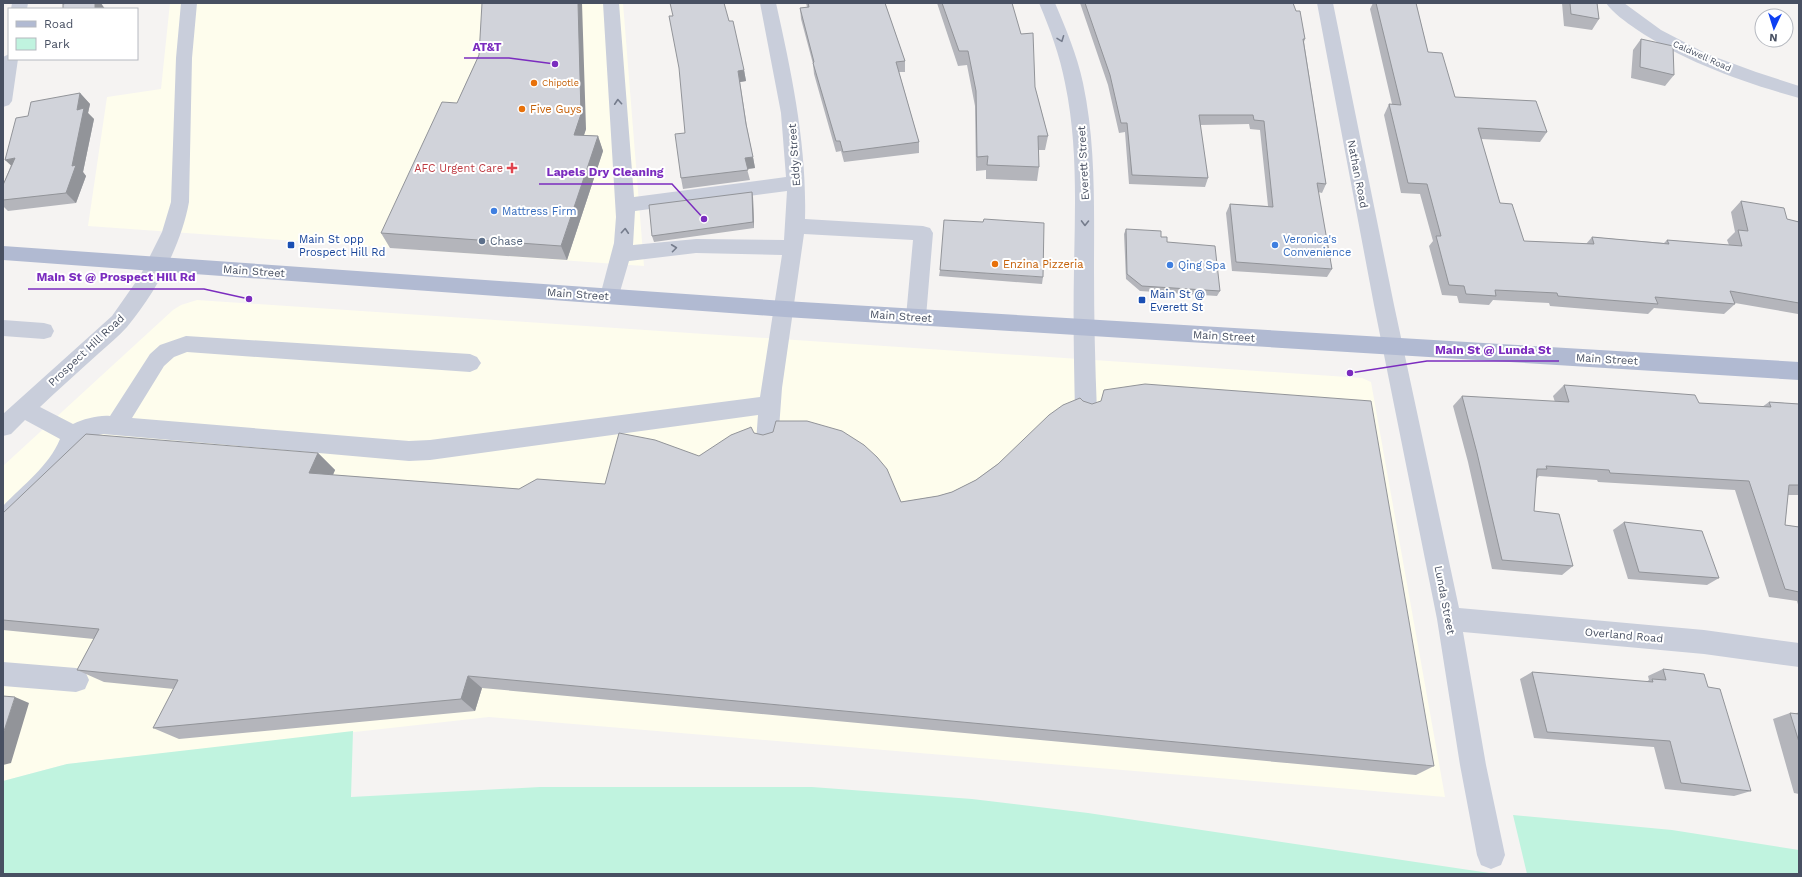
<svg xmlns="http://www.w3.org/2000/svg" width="1802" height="877" font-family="'Work Sans',sans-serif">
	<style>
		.commercial { fill: #fefded }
		.green { fill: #c0f3df }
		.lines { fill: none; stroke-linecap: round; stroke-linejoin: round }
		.minor { fill: #c9cedb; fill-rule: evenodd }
		.major { fill: #b1bad2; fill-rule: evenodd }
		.wall { fill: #b4b5bb }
		.shaded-wall { fill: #929499 }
		.building { fill: #d1d3da; stroke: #929499 }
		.oneway { stroke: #757c8c }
		.food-dot { fill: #e8710a; stroke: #fff; stroke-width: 1.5 }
		.health-dot { fill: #e0444e; stroke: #fff; stroke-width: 1.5 }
		.shop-dot { fill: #3f7fe0; stroke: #fff; stroke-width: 1.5 }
		.service-dot { fill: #5c6f8a; stroke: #fff; stroke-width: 1.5 }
		.transit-dot { fill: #1a4fb4; stroke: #fff; stroke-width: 1.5 }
		.labels { text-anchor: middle; stroke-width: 4; stroke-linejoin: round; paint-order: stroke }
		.far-street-label { font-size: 9px; fill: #485062; stroke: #fff }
		.far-food-label { font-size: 9px; fill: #c56008; stroke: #fff; text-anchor: start }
		.food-label { font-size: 11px; fill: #c56008; stroke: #fff; text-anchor: start }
		.street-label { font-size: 11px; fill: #485062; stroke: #fff }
		.health-label { font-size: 11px; fill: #be3a42; stroke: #fff; text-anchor: end }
		.shop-label { font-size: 11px; fill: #366cbe; stroke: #fff; text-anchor: start }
		.transit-label { font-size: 11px; fill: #164399; stroke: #fff; text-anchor: start }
		.service-label { font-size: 11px; fill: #4e5e75; stroke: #fff; text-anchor: start }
		.leader { fill: none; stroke: #7b2cbf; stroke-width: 1.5 }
		.callout-dot { fill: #7b2cbf; stroke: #fff; stroke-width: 1.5 }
		.callout-label { font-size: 12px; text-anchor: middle; font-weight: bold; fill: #7b2cbf; stroke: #fff; stroke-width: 4; stroke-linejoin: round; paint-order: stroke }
	</style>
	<rect width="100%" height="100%" fill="#f5f3f2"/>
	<path class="commercial" d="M 170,3 L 623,3 L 644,266 L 88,226 L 107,97 L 161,89 Z
		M 197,300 L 1362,378 L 1371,382 L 1445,797 L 489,717 L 67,764 L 3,781 L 3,466 L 173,310 L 181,305 Z"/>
	<path class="green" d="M 353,731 L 351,797 L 540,787 L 812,787 L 972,799 L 1088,813 L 1496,874 L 3,874 L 3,781 L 67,764 Z
		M 1513,815 L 1672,830 L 1799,850 L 1799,874 L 1527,874 Z"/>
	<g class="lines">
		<path class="minor" d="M 12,3 L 28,3 L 27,9 L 11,9 Z
			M 181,3 L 197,3 L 192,58 L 189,202 C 181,246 156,292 127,327 C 119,336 108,345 98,354 C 79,371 59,389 40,407 L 73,424 C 84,419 98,415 110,416 L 150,354 L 160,345 L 186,336 L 470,354 L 477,357 L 481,363 L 477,369 L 470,372 L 187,352 L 174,357 L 164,366 L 132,418 L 409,441 L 430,440 L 760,397 L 782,255 L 696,253 L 629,261 L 617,302 L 610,304 L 603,302 L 600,296 L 614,243 L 616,217 L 603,3 L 619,3 L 634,197 L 786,177 L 781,113 L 760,3 L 776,3 C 792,75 807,146 805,219 L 923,226 L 930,228 L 933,233 L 926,317 L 923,323 L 916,325 L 909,323 L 906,317 L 913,240 L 804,234 L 782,388 L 778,442 L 775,449 L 767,451 L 759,449 L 756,442 L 758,415 L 430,460 L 409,461 L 103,434 L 89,437 L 81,441 L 73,461 L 59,480 L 11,528 L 3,531 L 3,506 C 23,485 49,466 60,439 L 25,420 L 11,434 L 3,436 L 3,414 L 112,316 L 140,276 L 162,232 L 171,202 L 176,58 ZM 787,191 L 784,240 L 696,239 L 633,245 L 635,211 Z
			M 1039,3 L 1055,3 C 1066,29 1077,55 1083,83 C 1096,145 1094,207 1094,270 C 1094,317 1095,365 1097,412 L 1094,418 L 1086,421 L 1078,418 L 1075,412 C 1074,365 1073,317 1074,270 C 1075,207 1078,145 1065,83 C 1060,56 1050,29 1039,3 Z
			M 1317,3 L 1333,3 L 1394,305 L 1459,608 L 1704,630 L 1799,643 L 1799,667 L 1704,654 L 1463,632 L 1486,765 L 1505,855 L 1501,865 L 1491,869 L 1481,865 L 1477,855 L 1460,765 L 1437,619 L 1374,305 Z
			M 1606,3 L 1624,3 L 1661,30 L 1707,54 L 1756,72 L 1799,86 L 1799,98 C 1742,82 1685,62 1636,29 C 1626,22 1613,13 1606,3 Z
			M 9,54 L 9,59 L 18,59 L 12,101 L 9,105 L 3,107 L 3,57 Z
			M 3,320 L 44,323 L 51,325 L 54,331 L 51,337 L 44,339 L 3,336 Z
			M 3,662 L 76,668 L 85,671 L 89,680 L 85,689 L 76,692 L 3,686 Z"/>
		<path class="major" d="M 3,246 L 785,301 L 1799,362 L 1799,380 L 785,317 L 3,260 Z"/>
	</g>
	<path class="wall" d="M 806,3 L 885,3 L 905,61 L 905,72 L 899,72 L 919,142 L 919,153 L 844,162 L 841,151 L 836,152 L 814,74 L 813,64 L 801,19 L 800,8 L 807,7 Z
		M 937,3 L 1012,3 L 1035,87 L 1048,136 L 1045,150 L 1038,150 L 1039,167 L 1037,181 L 986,179 L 986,170 L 976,171 L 975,106 L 967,65 L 958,66 Z
		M 1080,3 L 1293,3 L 1305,39 L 1304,42 L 1326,184 L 1322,193 L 1318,192 L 1332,269 L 1327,277 L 1232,271 L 1226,213 L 1230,204 L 1268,206 L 1260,130 L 1250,129 L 1249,124 L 1200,125 L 1208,178 L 1205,187 L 1129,184 L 1125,132 L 1119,133 L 1108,85 Z
		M 1373,3 L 1416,3 L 1428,52 L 1455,97 L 1547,132 L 1540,142 L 1481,139 L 1500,203 L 1524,241 L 1586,244 L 1592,237 L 1664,243 L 1667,240 L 1729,245 L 1727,240 L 1735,232 L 1731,212 L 1741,201 L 1787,219 L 1799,222 L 1799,314 L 1798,314 L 1735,303 L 1735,304 L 1724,314 L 1654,308 L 1648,314 L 1550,306 L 1549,303 L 1493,300 L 1489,305 L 1459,303 L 1457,296 L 1442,295 L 1429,246 L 1433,241 L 1420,194 L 1401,193 L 1384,115 L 1389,104 L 1392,104 L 1370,9 Z
		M 1562,3 L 1597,3 L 1599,19 L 1592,30 L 1564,26 Z
		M 729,21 L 744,70 L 746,81 L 740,82 L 747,127 L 755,168 L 747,169 L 750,180 L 683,189 L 681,178 L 685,133 Z
		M 1641,39 L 1674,75 L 1665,86 L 1631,78 L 1633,50 Z
		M 479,55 L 586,129 L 584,135 L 598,136 L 603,151 L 567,260 L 390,248 L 381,233 L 457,103 Z
		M 80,93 L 90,104 L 88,113 L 94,119 L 83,172 L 86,176 L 76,203 L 8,211 L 3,206 L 3,185 L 11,165 L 28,116 Z
		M 753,197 L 754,228 L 654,242 L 652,236 Z
		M 1126,229 L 1161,237 L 1220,291 L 1217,296 L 1140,291 L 1126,279 L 1124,234 Z
		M 940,270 L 1043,277 L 1042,284 L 939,276 Z
		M 1564,385 L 1699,403 L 1762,407 L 1769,402 L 1799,404 L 1799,495 L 1788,495 L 1785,525 L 1799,527 L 1799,608 L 1797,601 L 1769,597 L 1735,490 L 1598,482 L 1597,480 L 1539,476 L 1536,479 L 1534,511 L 1573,566 L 1562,575 L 1492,569 L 1468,462 L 1453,406 L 1462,396 L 1555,402 L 1553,396 Z
		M 1083,401 L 1434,766 L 1416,775 L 482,688 L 475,711 L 179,739 L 153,728 L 174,689 L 104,682 L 77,670 L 94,639 L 3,630 L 3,513 L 318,453 L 335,470 L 333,475 L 519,489 L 605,484 L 699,456 L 754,433 L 901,502 L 938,496 L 952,492 L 976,480 Z
		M 1624,522 L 1719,578 L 1707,585 L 1628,579 L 1613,530 Z
		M 1663,669 L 1708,687 L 1751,791 L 1734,796 L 1665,789 L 1654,747 L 1534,738 L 1520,679 L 1532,672 L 1646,682 L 1649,680 L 1648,676 Z
		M 1799,712 L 1799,794 L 1794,793 L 1773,719 L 1790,713 L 1795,714 Z"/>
	<path class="shaded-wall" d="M 95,3 L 101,3 L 105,9 L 95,9 Z
		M 578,3 L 582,3 L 586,129 L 579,150 L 574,135 Z
		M 744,70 L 746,81 L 740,82 L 738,71 Z
		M 80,93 L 90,104 L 88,113 L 94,119 L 83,172 L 86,176 L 76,203 L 66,193 L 72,166 L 77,110 Z
		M 598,136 L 603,151 L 567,260 L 561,246 Z
		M 753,157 L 755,168 L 747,169 L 745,158 Z
		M 15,158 L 16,170 L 5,160 Z
		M 752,192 L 753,197 L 754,228 L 753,222 Z
		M 318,453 L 335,470 L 326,490 L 309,473 Z
		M 468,676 L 482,688 L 475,711 L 461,699 Z
		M 15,697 L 29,703 L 11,763 L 3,765 L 3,734 Z"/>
	<path class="building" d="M 67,3 L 95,3 L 95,9 L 63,9 L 63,4 Z
		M 482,3 L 578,3 L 581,114 L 574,135 L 598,136 L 561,246 L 381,233 L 442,102 L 457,103 L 479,55 Z
		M 670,3 L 724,3 L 729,21 L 733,21 L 744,70 L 738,71 L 746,124 L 753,157 L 745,158 L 748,170 L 681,178 L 675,134 L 685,133 L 679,68 L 669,16 L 673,16 Z
		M 808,3 L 885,3 L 905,61 L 896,62 L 919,142 L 843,152 L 840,141 L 836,141 L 813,63 L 814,62 L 800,8 L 809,7 Z
		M 942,3 L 1012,3 L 1021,34 L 1033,33 L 1035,87 L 1048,136 L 1038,136 L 1039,167 L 987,165 L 988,156 L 977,157 L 976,91 L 968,51 L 959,51 Z
		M 1085,3 L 1293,3 L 1296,11 L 1300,11 L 1305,39 L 1303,39 L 1326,184 L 1317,183 L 1332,269 L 1236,262 L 1230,204 L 1273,207 L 1264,121 L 1254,120 L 1253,115 L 1199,115 L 1208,178 L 1132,175 L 1127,123 L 1121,123 L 1110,75 Z
		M 1376,3 L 1416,3 L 1428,52 L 1442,53 L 1455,97 L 1536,101 L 1547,132 L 1478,128 L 1500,203 L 1512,204 L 1524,241 L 1594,244 L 1592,237 L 1669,244 L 1667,240 L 1742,246 L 1738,230 L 1748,231 L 1741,201 L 1784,208 L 1787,219 L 1799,222 L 1799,303 L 1730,291 L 1735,304 L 1655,297 L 1658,304 L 1558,296 L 1557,293 L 1495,290 L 1496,296 L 1466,294 L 1464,286 L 1449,285 L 1436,236 L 1441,236 L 1427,184 L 1408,183 L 1389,104 L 1401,105 Z
		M 1570,3 L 1597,3 L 1599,19 L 1571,14 Z
		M 1641,39 L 1673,46 L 1674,75 L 1640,67 Z
		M 80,93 L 77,110 L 84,108 L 72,166 L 76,165 L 66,193 L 3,200 L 3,185 L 15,158 L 5,160 L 16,118 L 28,116 L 31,102 Z
		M 752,192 L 753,222 L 652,236 L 649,205 Z
		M 984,219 L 1044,223 L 1043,277 L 940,270 L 944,220 L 983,222 Z
		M 1126,229 L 1161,231 L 1161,237 L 1167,237 L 1167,242 L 1215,246 L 1220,291 L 1142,286 L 1127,274 Z
		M 1145,384 L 1371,401 L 1434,766 L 468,676 L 461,699 L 153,728 L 178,680 L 77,670 L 99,629 L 3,620 L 3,513 L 86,434 L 318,453 L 309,473 L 519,489 L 537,479 L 605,484 L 619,433 L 655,440 L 699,456 L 731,435 L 749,428 L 751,427 L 754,433 L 763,435 L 773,432 L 776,421 L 807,421 L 842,431 L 864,445 L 877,457 L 887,469 L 901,502 L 938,496 L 952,492 L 976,480 L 998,464 L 1049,415 L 1063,405 L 1080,398 L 1083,401 L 1092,404 L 1101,401 L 1104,390 Z
		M 1564,385 L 1695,395 L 1699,403 L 1771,407 L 1769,402 L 1799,404 L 1799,485 L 1789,485 L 1785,525 L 1799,527 L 1799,592 L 1785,589 L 1749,481 L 1610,473 L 1609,470 L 1546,466 L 1547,469 L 1537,469 L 1534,511 L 1559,514 L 1573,566 L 1502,560 L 1477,453 L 1462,396 L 1569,402 Z
		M 1624,522 L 1702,531 L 1719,578 L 1639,572 Z
		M 1663,669 L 1704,674 L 1708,687 L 1720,689 L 1751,791 L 1681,783 L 1670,741 L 1547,732 L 1532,672 L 1653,682 L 1652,679 L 1666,680 Z
		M 3,696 L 15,697 L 3,734 Z
		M 1790,713 L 1799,714 L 1799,742 Z"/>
	<defs><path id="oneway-chevron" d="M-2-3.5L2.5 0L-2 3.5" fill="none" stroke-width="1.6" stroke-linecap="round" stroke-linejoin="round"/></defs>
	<g class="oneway">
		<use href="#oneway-chevron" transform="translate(1061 39) rotate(69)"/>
		<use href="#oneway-chevron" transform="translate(618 102) rotate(-94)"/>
		<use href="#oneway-chevron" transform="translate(1085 223) rotate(91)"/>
		<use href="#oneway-chevron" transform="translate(625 231) rotate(-86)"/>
		<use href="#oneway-chevron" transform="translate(674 248) rotate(-7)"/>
	</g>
	<g class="food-dot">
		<circle cx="534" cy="83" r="4"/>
		<circle cx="522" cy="109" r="4"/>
		<circle cx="995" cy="264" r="4"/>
	</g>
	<path class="health-dot" d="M510 162h4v4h4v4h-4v4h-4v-4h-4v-4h4z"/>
	<g class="shop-dot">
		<circle cx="494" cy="211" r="4"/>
		<circle cx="1275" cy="245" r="4"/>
		<circle cx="1170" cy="265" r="4"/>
	</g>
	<circle class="service-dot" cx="482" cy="241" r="4"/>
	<g class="transit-dot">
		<rect x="287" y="241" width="8" height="8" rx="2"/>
		<rect x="1138" y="296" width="8" height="8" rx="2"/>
	</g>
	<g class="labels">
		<g class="far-street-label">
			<text transform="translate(1702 56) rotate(24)" y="3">Caldwell Road</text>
		</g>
		<g class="far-food-label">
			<text x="542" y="86">Chipotle</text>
		</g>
		<g class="food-label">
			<text x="530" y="113">Five Guys</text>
			<text x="1003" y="268">Enzina Pizzeria</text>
		</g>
		<g class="street-label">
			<text transform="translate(794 155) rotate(-94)" y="4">Eddy Street</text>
			<text transform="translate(1083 163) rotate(-93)" y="4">Everett Street</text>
			<text transform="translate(1358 174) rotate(79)" y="4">Nathan Road</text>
			<text transform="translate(254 271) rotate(4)" y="4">Main Street</text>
			<text transform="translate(578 294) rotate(4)" y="4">Main Street</text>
			<text transform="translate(901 316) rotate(4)" y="4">Main Street</text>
			<text transform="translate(1224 336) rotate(3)" y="4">Main Street</text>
			<text transform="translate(86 350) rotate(-43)" y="4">Prospect Hill Road</text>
			<text transform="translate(1607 359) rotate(3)" y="4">Main Street</text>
			<text transform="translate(1445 600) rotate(79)" y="4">Lunda Street</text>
			<text transform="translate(1624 635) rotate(5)" y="4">Overland Road</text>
		</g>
		<g class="health-label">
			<text x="503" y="172">AFC Urgent Care</text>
		</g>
		<g class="shop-label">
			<text x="502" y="215">Mattress Firm</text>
			<text x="1283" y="243">Veronica's<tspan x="1283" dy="13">Convenience</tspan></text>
			<text x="1178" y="269">Qing Spa</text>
		</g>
		<g class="transit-label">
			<text x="299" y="243">Main St opp<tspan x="299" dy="13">Prospect Hill Rd</tspan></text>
			<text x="1150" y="298">Main St @<tspan x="1150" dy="13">Everett St</tspan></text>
		</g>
		<g class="service-label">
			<text x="490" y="245">Chase</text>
		</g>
	</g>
	<path class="leader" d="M555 64L509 58H464M704 219L672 184H539M249 299L204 289H28M1350 373L1427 361H1559"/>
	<g class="callout-dot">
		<circle cx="555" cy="64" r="4"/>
		<circle cx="704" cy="219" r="4"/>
		<circle cx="249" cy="299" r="4"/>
		<circle cx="1350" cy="373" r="4"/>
	</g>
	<g class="callout-label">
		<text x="487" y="51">AT&amp;T</text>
		<text x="605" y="176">Lapels Dry Cleaning</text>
		<text x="116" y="281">Main St @ Prospect Hill Rd</text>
		<text x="1493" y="354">Main St @ Lunda St</text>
	</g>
	<rect width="1802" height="877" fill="none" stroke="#485062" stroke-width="8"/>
	<rect x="8" y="8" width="130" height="52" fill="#ffffff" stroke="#b6b9c0"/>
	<rect x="16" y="21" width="20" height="6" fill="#b1bad2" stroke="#b6b9c0"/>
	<text x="44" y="28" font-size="12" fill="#485062">Road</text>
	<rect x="16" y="38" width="20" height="12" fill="#c0f3df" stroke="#b6b9c0"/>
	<text x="44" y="48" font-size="12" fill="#485062">Park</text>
	<g transform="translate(1774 28) rotate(184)"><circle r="19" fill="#ffffff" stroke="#b6b9c0"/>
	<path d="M0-3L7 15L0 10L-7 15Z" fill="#0e40f3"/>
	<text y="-6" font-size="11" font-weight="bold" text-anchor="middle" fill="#485062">N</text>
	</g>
</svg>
